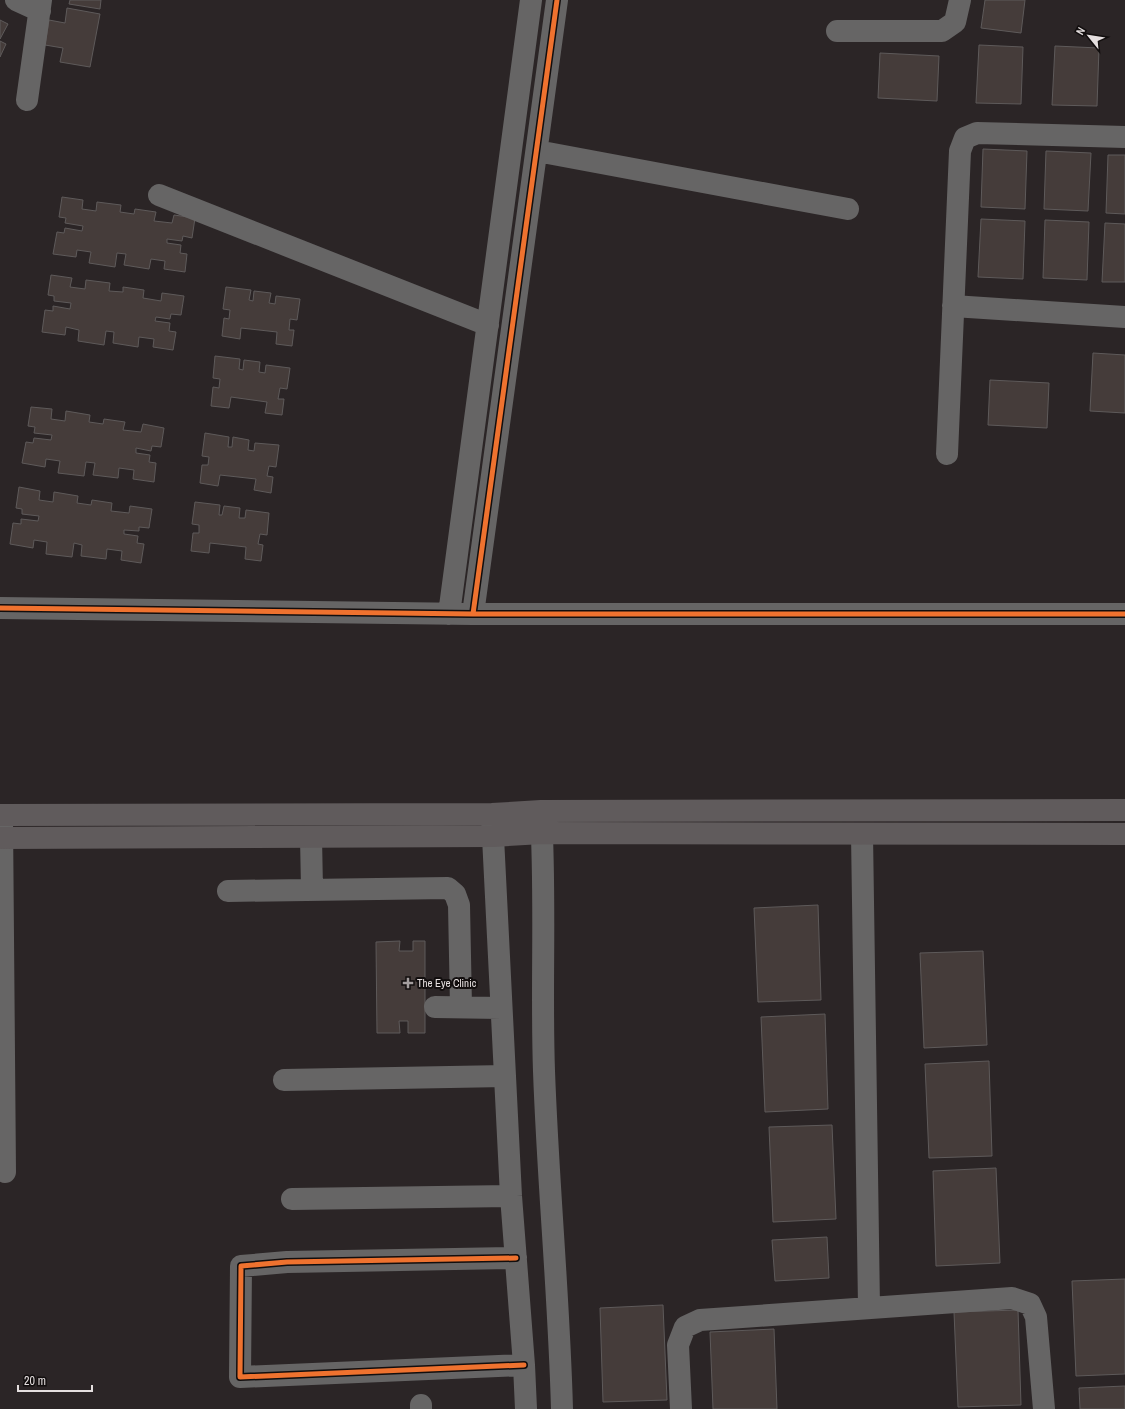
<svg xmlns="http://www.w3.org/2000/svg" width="1125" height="1409" font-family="'Archivo Narrow',sans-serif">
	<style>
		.building { fill: #453c3a; stroke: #5e5a5a }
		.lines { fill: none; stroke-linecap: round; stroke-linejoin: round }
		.minor { stroke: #666565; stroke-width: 22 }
		.major { stroke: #605b5c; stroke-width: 22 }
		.cycleway-casing { stroke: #120e0e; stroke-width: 8 }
		.cycleway { stroke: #ef722f; stroke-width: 5 }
		.poi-dot { fill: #a49e9e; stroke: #120e0e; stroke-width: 1.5 }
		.labels { text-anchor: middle; stroke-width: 4; stroke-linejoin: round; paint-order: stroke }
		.poi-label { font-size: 11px; fill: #e5dfdf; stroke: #120e0e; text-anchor: start }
	</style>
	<rect width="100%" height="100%" fill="#2b2526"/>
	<path class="building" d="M 70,0 L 101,0 L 100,9 L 69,4 Z
		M 985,0 L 1025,0 L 1021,33 L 981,28 Z
		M 67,8 L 100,14 L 90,67 L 60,62 L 63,48 L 45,45 L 49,20 L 65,23 Z
		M 0,20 L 8,24 L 0,39 Z
		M 0,41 L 6,44 L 0,57 Z
		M 979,45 L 1023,47 L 1021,104 L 976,103 Z
		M 1055,46 L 1099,48 L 1097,106 L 1052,105 Z
		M 880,53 L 939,56 L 937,101 L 878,98 Z
		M 983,149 L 1027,151 L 1025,209 L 981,207 Z
		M 1046,151 L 1091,153 L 1088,211 L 1044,209 Z
		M 1108,155 L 1125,155 L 1125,214 L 1106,213 Z
		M 62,197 L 83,200 L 82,209 L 96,211 L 97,202 L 121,205 L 120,212 L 134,214 L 135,209 L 156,212 L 154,221 L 172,223 L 174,215 L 195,218 L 192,238 L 183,236 L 182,241 L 167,239 L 167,243 L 181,245 L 180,253 L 187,254 L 185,272 L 164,269 L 165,261 L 151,259 L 149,269 L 124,265 L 126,254 L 117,253 L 115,267 L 89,263 L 91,252 L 77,250 L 76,257 L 53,254 L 57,232 L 64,233 L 65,228 L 82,231 L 83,226 L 65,223 L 66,218 L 59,217 Z
		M 981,219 L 1025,221 L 1023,279 L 978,277 Z
		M 1045,220 L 1089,222 L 1087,280 L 1043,278 Z
		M 1105,223 L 1125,224 L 1125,282 L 1102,282 Z
		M 51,275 L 72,278 L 70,287 L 85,289 L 86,280 L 110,283 L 109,291 L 123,292 L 123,287 L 144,290 L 143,298 L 161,301 L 162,293 L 184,296 L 181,315 L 171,314 L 170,319 L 156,317 L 155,321 L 170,323 L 169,331 L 176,332 L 173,350 L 153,347 L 154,339 L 139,337 L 138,347 L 113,343 L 114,332 L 106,331 L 104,345 L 78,341 L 79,330 L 66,327 L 65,335 L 42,332 L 45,310 L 53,311 L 53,306 L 70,309 L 71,303 L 54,301 L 54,296 L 48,295 Z
		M 226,287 L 251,290 L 249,300 L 253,301 L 254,291 L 271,293 L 269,303 L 275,304 L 276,296 L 300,299 L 297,320 L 290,319 L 289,330 L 294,330 L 292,346 L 276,344 L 277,332 L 241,328 L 240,339 L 222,336 L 224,318 L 229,319 L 230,310 L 223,309 Z
		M 1093,353 L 1125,355 L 1125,413 L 1090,411 Z
		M 215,356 L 240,359 L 239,369 L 243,370 L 244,360 L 260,362 L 259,372 L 265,373 L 266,365 L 290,368 L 287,389 L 280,388 L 278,399 L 284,399 L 282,415 L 265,413 L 267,402 L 231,397 L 229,408 L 211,406 L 213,387 L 219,388 L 220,379 L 213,378 Z
		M 990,380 L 1049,383 L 1047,428 L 988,425 Z
		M 31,407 L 52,409 L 51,419 L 65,421 L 66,411 L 90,415 L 89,422 L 103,424 L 104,419 L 125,422 L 123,430 L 141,432 L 143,424 L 164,428 L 161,447 L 152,446 L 151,451 L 136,448 L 136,453 L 150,455 L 149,462 L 156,463 L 154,482 L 133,479 L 134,470 L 119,468 L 118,478 L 93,475 L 95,463 L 86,462 L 84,476 L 58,473 L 60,461 L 46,459 L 45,467 L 22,463 L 26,442 L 33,443 L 34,438 L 51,440 L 52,435 L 34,433 L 35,427 L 28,426 Z
		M 205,433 L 229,437 L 228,447 L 232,447 L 233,437 L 249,440 L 248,450 L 254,451 L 255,443 L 279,445 L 276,467 L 269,466 L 267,476 L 273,477 L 271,493 L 254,490 L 256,479 L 220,475 L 218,486 L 200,483 L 202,465 L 208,465 L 209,457 L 202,456 Z
		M 19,487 L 40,491 L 39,500 L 53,502 L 54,492 L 78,496 L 77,503 L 91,505 L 92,500 L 112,503 L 111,511 L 129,513 L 130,506 L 152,509 L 149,528 L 139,527 L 139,531 L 124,530 L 124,534 L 138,536 L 137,543 L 144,544 L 141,563 L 121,560 L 122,551 L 107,549 L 106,559 L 81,556 L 82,545 L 74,543 L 72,557 L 46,554 L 47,542 L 34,540 L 33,548 L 10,544 L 13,523 L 21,524 L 21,519 L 38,521 L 39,516 L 22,514 L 22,509 L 16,508 Z
		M 195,502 L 220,505 L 219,515 L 222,515 L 224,506 L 240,508 L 239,518 L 245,518 L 246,510 L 269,513 L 267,535 L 260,534 L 258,544 L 263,545 L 261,561 L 245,559 L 246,547 L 210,543 L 209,553 L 191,551 L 193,533 L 199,533 L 199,525 L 192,524 Z
		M 818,905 L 821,1000 L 758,1002 L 754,908 Z
		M 400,941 L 399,951 L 413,951 L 413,941 L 425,941 L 425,1033 L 408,1033 L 408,1021 L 399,1021 L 400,1033 L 377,1033 L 376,942 Z
		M 983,951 L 987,1045 L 924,1048 L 920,953 Z
		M 825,1014 L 828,1109 L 765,1112 L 761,1017 Z
		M 989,1061 L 992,1156 L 929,1158 L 925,1064 Z
		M 832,1125 L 836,1219 L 773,1222 L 769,1127 Z
		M 996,1168 L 1000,1263 L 936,1266 L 933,1171 Z
		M 827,1237 L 829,1278 L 775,1281 L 772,1240 Z
		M 1125,1279 L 1125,1374 L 1076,1376 L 1072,1281 Z
		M 663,1305 L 667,1400 L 603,1402 L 600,1308 Z
		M 1018,1310 L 1021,1405 L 958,1407 L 954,1312 Z
		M 774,1329 L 777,1409 L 713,1409 L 710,1332 Z
		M 1125,1386 L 1125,1409 L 1080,1409 L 1079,1388 Z"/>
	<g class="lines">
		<path class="minor" d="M 16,0 L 40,11
			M 837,31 L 942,31 L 955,22 L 960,0
			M 27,100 L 41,0
			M 537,151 L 848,209
			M 159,195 L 488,325
			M 953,306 L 1125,317
			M 947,454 L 960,151 L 965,138 L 977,133 L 1125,137
			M 0,608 L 473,614 L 1125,614
			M 449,614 L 531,0
			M 473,614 L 557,0
			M 541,814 C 546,900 541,985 544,1071 C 548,1184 559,1296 562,1409
			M 492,817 L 511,1196 L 524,1365 L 526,1409
			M 2,819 L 5,1172
			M 862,834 L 869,1307
			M 311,837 L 312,889
			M 228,891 L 448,888 L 455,894 L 459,905 L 461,1007
			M 435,1007 L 501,1008
			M 284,1080 L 505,1076
			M 292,1199 L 511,1196
			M 516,1258 L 287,1262 L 241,1266 L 240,1377 L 524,1365
			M 421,1405 L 421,1409
			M 681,1409 L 678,1345 L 685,1327 L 700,1320 L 1012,1298 L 1030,1304 L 1036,1317 L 1044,1409"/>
		<path class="major" d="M 0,815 L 492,814 L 541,811 L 1125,810
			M 0,838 L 493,836 L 542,833 L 1125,834"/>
		<defs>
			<path id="cycleway" d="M 0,608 L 473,614 L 1125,614
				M 473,614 L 557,0
				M 516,1258 L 287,1262 L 241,1266 L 240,1377 L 524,1365"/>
		</defs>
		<use href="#cycleway" class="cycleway-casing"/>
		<use href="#cycleway" class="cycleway"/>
	</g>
	<path class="poi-dot" d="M406 977h4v4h4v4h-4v4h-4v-4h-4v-4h4z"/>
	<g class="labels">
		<g class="poi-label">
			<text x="417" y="987">The Eye Clinic</text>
		</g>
	</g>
	<g transform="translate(1089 36) rotate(300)" stroke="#120e0e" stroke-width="3" paint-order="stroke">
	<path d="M0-3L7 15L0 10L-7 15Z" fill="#e5dfdf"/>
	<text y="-6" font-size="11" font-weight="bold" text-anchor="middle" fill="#e5dfdf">N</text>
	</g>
	<path d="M18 1385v6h74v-6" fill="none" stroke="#e5dfdf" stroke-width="2"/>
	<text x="24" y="1385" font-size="12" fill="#e5dfdf" stroke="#120e0e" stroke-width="3" paint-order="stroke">20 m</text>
</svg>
